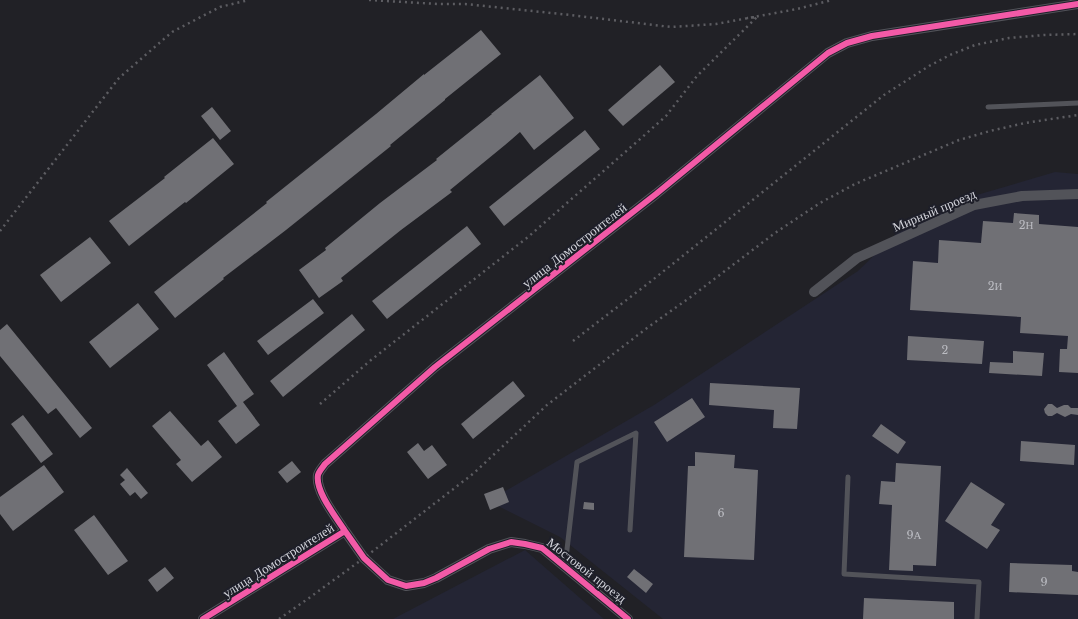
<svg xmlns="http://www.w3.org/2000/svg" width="1078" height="619" font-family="'Libre Baskerville',serif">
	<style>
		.built { fill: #242534 }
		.building { fill: #707075 }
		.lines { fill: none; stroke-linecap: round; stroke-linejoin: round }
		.lane { stroke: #525359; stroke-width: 5 }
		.street { stroke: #525359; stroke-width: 10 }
		.rail { stroke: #5d5d62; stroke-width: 2.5; stroke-dasharray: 2 4; stroke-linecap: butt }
		.cycleway-casing { stroke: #1e1f29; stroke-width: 8 }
		.cycleway { stroke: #f35aa7; stroke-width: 6 }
		.labels { text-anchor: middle; stroke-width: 4; stroke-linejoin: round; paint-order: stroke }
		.number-label { font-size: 11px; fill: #bbbcc2 }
		.street-label { font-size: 13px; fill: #d4d5dc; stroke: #1e1f29 }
	</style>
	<rect width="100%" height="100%" fill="#212126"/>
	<path class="built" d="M 1055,172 L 1078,174 L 1078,619 L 663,619 L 560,537 L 488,501 L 654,405 L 858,271 L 903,227 L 970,197 Z
		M 525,550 L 604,619 L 393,619 Z"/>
	<path class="building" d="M 481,30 L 501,54 L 445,99 L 445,100 L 390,145 L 391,146 L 286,230 L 223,278 L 224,279 L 175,318 L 154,292 L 267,203 L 266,202 L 376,114 L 424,74 L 424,75 Z
		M 660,65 L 675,82 L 623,126 L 608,110 Z
		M 540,75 L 574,118 L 534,150 L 520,132 L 505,145 L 450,190 L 452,192 L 401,230 L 341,278 L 343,281 L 319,298 L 299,270 L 326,250 L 325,248 L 380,203 L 437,160 L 436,159 L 492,114 L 491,114 Z
		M 212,107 L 231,131 L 220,140 L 201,116 Z
		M 585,130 L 600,149 L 504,226 L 489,207 Z
		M 213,138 L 234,164 L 186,203 L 185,202 L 129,246 L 109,221 L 165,178 L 164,177 Z
		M 1014,213 L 1039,215 L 1039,224 L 1078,227 L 1078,373 L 1059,372 L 1060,349 L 1067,349 L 1068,336 L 1020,333 L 1021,317 L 910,310 L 913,261 L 938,263 L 939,240 L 981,243 L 983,221 L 1013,223 Z
		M 467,226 L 481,244 L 387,319 L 372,301 Z
		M 90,237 L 111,263 L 61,302 L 40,275 Z
		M 313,299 L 324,313 L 268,355 L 257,341 Z
		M 138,303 L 159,329 L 110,368 L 89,342 Z
		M 352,314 L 365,330 L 283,397 L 270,381 Z
		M 7,324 L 92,428 L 80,438 L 56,408 L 48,414 L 0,356 L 0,330 Z
		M 908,336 L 984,341 L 982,364 L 907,360 Z
		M 1013,351 L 1044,353 L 1042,376 L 989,373 L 990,362 L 1013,363 Z
		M 224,352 L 254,394 L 243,402 L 260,425 L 236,444 L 218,421 L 237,406 L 207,365 Z
		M 513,381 L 525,396 L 473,439 L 461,424 Z
		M 710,383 L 800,388 L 797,429 L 773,428 L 774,410 L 709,405 Z
		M 692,398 L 705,417 L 667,442 L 654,422 Z
		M 1048,404 L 1052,404 L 1057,408 L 1064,405 L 1068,405 L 1071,408 L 1078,408 L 1078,415 L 1071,414 L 1065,417 L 1057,413 L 1052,416 L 1048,416 L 1045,413 L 1044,409 Z
		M 170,411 L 201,446 L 208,440 L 222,457 L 192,482 L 176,464 L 181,460 L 152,426 Z
		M 23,415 L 53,454 L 41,463 L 11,424 Z
		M 881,424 L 906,442 L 898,454 L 872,436 Z
		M 1021,441 L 1075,445 L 1074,465 L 1020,461 Z
		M 418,443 L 424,451 L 432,445 L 447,465 L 428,479 L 407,452 Z
		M 695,452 L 735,455 L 734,468 L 758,470 L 754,560 L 684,557 L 688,466 L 695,466 Z
		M 292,461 L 301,472 L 287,483 L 278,472 Z
		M 896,463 L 941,466 L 936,566 L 913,565 L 913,571 L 889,570 L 892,505 L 879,504 L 881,481 L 895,482 Z
		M 44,465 L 64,492 L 13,531 L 0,514 L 0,497 Z
		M 127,468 L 148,493 L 141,499 L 135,492 L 130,496 L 120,484 L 125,480 L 120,475 Z
		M 971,482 L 1005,504 L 991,525 L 1000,530 L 987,549 L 945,521 Z
		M 503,487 L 509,502 L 490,510 L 484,494 Z
		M 584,502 L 594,503 L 594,510 L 583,509 Z
		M 94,515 L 128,561 L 108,575 L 74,530 Z
		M 1010,563 L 1072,565 L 1072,571 L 1078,572 L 1078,595 L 1009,592 Z
		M 165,567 L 174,578 L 157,592 L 148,580 Z
		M 634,569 L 653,584 L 646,593 L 627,577 Z
		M 864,598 L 954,602 L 954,619 L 863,619 Z"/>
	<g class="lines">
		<path class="lane" d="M 988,107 L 1078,103
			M 848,477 L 844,574 L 979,582 L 977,619
			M 565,567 L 577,462 L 636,433 L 630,530"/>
		<path class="street" d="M 814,292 L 857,258 L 974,205 L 1022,196 L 1078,194
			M 345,531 L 364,558 L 388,580 L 406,586 L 424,583 L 436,578 L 489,549 L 511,542 L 525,544 L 542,548 L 628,619
			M 203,619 L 345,531 C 336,517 315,491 318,475 C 319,471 323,467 325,464 L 435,367 L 656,194 L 828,53 L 847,43 L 872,36 L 1078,4"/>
		<path class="rail" d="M 369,0 L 438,4 L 465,4 L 570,15 L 671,27 L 716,24 L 797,9 L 832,0
			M 1070,0 L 1078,3
			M 0,231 L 119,78 L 172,32 L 220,7 L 249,0
			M 573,341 L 650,282 L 884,95 L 929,66 L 950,55 L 975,45 L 1009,38 L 1044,35 L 1078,34
			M 320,404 L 371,360 L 528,237 L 639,140 L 666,116 L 697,76 L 757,17 L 747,18
			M 279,619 L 309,598 L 364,558 L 474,473 L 547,405 L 647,328 L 692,296 L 775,233 L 820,203 L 855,184 L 959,140 L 990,131 L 1025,123 L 1078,115"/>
		<defs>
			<path id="cycleway" d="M 345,531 L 364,558 L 388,580 L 406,586 L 424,583 L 436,578 L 489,549 L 511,542 L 525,544 L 542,548 L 628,619
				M 203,619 L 345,531 C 336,517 315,491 318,475 C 319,471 323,467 325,464 L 435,367 L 656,194 L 828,53 L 847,43 L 872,36 L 1078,4"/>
		</defs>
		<use href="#cycleway" class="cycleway-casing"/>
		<use href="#cycleway" class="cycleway"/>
	</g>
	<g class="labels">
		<g class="number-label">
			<text x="1026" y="229">2Н</text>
			<text x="995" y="290">2И</text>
			<text x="945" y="354">2</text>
			<text x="721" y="517">6</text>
			<text x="914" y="539">9А</text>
			<text x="1044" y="586">9</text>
		</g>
		<g class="street-label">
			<text transform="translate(934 210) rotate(-23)" y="5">Мирный проезд</text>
			<text transform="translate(574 245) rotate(-38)" y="5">улица Домостроителей</text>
			<text transform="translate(278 560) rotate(-32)" y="5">улица Домостроителей</text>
			<text transform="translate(587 570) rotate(38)" y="5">Мостовой проезд</text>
		</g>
	</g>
</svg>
